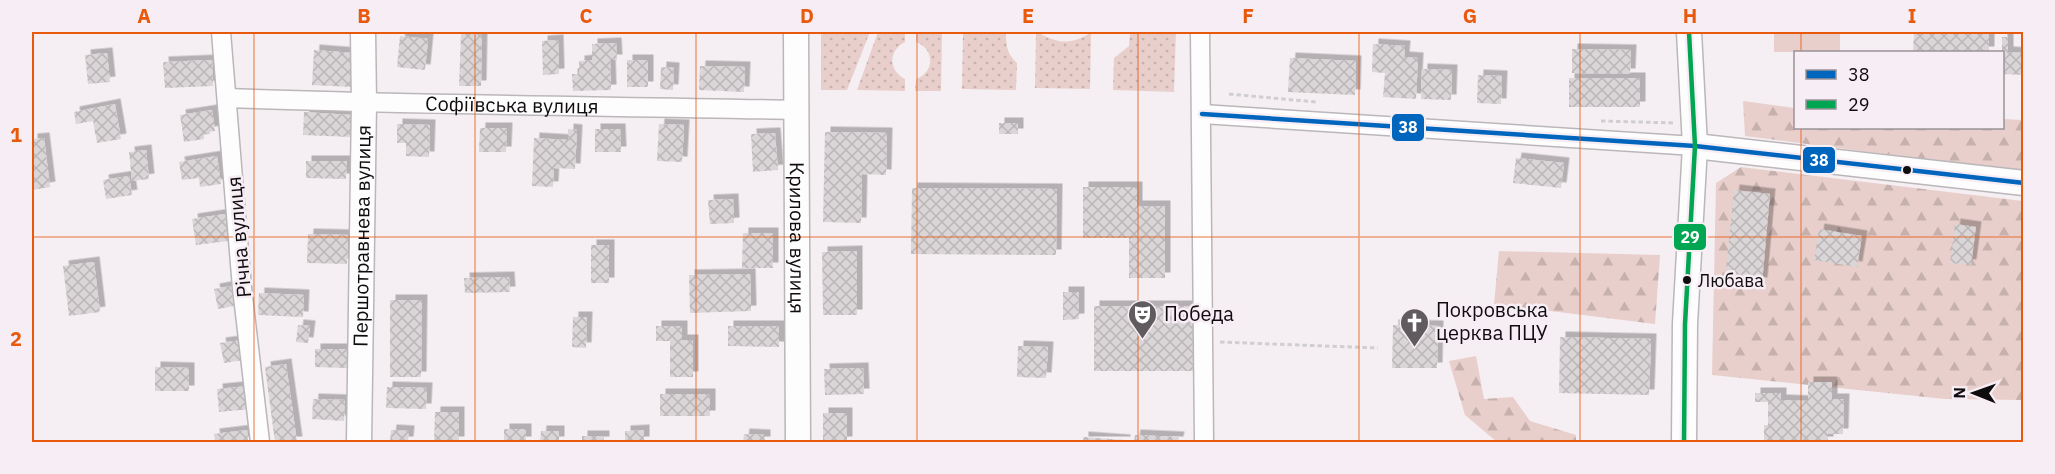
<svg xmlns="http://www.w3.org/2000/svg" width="2055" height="474" font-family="'IBM Plex Sans',sans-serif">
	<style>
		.grass { fill: url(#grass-dots) }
		.forest { fill: url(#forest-firs) }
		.green { fill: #e9cfcb }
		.building { fill: url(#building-cross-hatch); filter: url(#shadow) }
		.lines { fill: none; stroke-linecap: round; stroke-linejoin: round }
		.street-casing { stroke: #bbb6b9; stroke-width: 21 }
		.secondary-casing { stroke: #bbb6b9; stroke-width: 27 }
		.path { stroke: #d0cecf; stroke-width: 3; stroke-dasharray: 4.5 3; stroke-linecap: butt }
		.street { stroke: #fefdfd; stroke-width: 18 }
		.secondary { stroke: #fefdfd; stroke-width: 24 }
		.bus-1-casing { stroke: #f7edf4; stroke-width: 9 }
		.bus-2-casing { stroke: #f7edf4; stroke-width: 9 }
		.bus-1 { stroke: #0065bd; stroke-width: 4.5 }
		.bus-2 { stroke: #00a651; stroke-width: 4.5 }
		.grid { fill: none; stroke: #e8590c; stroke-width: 1.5; stroke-opacity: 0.55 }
		.bus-dot { fill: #0f0c0e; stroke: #f7edf4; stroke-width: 2 }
		.labels { text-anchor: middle; stroke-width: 5; stroke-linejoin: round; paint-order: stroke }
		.bus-label { font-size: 18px; fill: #0f0c0e; stroke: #f7edf4; text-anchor: start }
		.street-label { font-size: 20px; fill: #0f0c0e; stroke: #f7edf4 }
		.poi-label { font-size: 20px; fill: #0f0c0e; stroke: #f7edf4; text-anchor: start }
		.line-badge { stroke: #f7edf4; stroke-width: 2 }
		.badge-label { font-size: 16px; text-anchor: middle; font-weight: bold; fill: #fff }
		.neatline { fill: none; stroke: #e8590c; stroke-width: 2 }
		.grid-label { font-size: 20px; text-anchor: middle; font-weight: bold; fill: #e8590c }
	</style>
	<defs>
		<pattern id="grass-dots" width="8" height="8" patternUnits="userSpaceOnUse" patternTransform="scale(1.5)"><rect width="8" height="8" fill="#e9cfcb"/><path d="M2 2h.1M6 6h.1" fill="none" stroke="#c7b1ad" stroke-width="1.8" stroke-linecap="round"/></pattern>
		<pattern id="forest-firs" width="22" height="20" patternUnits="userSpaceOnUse" patternTransform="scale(1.5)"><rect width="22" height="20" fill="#e9cfcb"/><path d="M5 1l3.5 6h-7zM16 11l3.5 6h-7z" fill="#c7b1ad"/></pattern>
		<pattern id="building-cross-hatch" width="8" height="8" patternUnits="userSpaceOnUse" patternTransform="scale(1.5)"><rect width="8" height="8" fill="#dad5d7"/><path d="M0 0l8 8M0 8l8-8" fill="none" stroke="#bab6b7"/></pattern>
		<filter id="shadow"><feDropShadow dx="5.5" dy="-5.5" stdDeviation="0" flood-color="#0004"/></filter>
	</defs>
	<rect width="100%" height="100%" fill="#f5eff3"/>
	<path class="grass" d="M 821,32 L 870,32 L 847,90 L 821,90 Z
		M 878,32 L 905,32 L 905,42 C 888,51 888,70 905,79 L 905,91 L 857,90 Z
		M 916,32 L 942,32 L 941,91 L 915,91 L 916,79 C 935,72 935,49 916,42 Z
		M 963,32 L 1006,33 C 1006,46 1007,54 1017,63 L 1016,90 L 962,89 Z
		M 1036,32 C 1059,43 1067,46 1091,33 L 1090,89 L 1035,88 Z
		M 1130,32 L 1176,32 L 1174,92 L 1113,90 L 1114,58 L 1129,46 Z"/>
	<path class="forest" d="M 1743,101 L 1795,108 L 1796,128 L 2002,128 L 2003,119 L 2023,120 L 2023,172 L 1745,136 Z
		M 1741,167 L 2023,201 L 2023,400 L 1945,399 L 1712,375 L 1716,183 Z
		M 1499,251 L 1660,255 L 1655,324 L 1494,304 Z
		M 1476,356 L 1484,399 L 1513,397 L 1530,421 L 1576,435 L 1576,442 L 1497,442 L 1465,415 L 1449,361 Z"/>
	<path class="green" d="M 1774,32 L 1840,32 L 1840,52 L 1774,52 Z"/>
	<path class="building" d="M 1914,32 L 1989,32 L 1989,52 L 1913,52 Z
		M 461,34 L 482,34 L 481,86 L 459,86 Z
		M 400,36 L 428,39 L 425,70 L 397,67 Z
		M 2002,37 L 2008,37 L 2008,52 L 2024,53 L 2024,75 L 2002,74 Z
		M 558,40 L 559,74 L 543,75 L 542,41 Z
		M 616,43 L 617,60 L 610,60 L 611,90 L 573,91 L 572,74 L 579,74 L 579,61 L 592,60 L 592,44 Z
		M 1373,44 L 1405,46 L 1404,57 L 1418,58 L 1416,99 L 1383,97 L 1385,73 L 1372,72 Z
		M 1572,49 L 1631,50 L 1630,74 L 1572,73 Z
		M 314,50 L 353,53 L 351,87 L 312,85 Z
		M 107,53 L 110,82 L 88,84 L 85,55 Z
		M 1290,58 L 1356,61 L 1355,95 L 1288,92 Z
		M 212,60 L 213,86 L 165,88 L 163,62 Z
		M 627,60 L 648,60 L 648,87 L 627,87 Z
		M 700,66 L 745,67 L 744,92 L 699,90 Z
		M 661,67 L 674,68 L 673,90 L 660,89 Z
		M 1422,69 L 1452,70 L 1451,100 L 1421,99 Z
		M 1478,75 L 1502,76 L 1501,104 L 1477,103 Z
		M 1569,78 L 1640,78 L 1640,107 L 1569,107 Z
		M 115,104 L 121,139 L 97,143 L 93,121 L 76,124 L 74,112 Z
		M 212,110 L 215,131 L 204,133 L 204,139 L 184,142 L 180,115 Z
		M 304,112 L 351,115 L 350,137 L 303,135 Z
		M 999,123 L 1018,123 L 1018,134 L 999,134 Z
		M 397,124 L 430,125 L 429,157 L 406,156 L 406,143 L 397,143 Z
		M 659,124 L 684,125 L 682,162 L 657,161 Z
		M 480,128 L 507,128 L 506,152 L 479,152 Z
		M 568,129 L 577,130 L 575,169 L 554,168 L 553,187 L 532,186 L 534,138 L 568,140 Z
		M 595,129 L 620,129 L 621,152 L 595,152 Z
		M 825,132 L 887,133 L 886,175 L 862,174 L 861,223 L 823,222 Z
		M 775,133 L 778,170 L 753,172 L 751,134 Z
		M 44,138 L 50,187 L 32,190 L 32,139 Z
		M 146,150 L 149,179 L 132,181 L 129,152 Z
		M 217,156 L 221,184 L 200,187 L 199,178 L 182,180 L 179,162 Z
		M 1516,158 L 1564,163 L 1561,188 L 1513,183 Z
		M 306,161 L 347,161 L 346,179 L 306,178 Z
		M 129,176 L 132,195 L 106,199 L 103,180 Z
		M 1083,187 L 1137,187 L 1137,206 L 1165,206 L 1165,278 L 1129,278 L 1129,238 L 1083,238 Z
		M 912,188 L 1057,189 L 1056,255 L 911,254 Z
		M 1734,190 L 1770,194 L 1762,283 L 1725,280 Z
		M 733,199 L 734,223 L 710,224 L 708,200 Z
		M 225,214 L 228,241 L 196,245 L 192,219 Z
		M 1955,224 L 1976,227 L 1971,265 L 1950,263 Z
		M 1819,229 L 1862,236 L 1857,267 L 1814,260 Z
		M 743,233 L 773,233 L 773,268 L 742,268 Z
		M 308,234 L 348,235 L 347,264 L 307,263 Z
		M 591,245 L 609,245 L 609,283 L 591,283 Z
		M 857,251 L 857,315 L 823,315 L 822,252 Z
		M 94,262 L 100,312 L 69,316 L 63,266 Z
		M 750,274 L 751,311 L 690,313 L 689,275 Z
		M 509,277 L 510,292 L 465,293 L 464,278 Z
		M 236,285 L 240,305 L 218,309 L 214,289 Z
		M 1063,292 L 1079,292 L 1079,319 L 1063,320 Z
		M 259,293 L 304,295 L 303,317 L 258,315 Z
		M 390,300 L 422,300 L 421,377 L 390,377 Z
		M 1094,306 L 1192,306 L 1193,371 L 1094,371 Z
		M 573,317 L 587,317 L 586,348 L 572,347 Z
		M 298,325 L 310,326 L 308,343 L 296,342 Z
		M 1393,325 L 1438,326 L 1437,368 L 1392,368 Z
		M 656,326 L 682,326 L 682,340 L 693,340 L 693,377 L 670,377 L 670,341 L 656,341 Z
		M 728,326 L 779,326 L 779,347 L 728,346 Z
		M 1560,337 L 1651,339 L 1649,395 L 1559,393 Z
		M 242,340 L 245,360 L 224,363 L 220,343 Z
		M 1018,346 L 1048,347 L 1046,378 L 1017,377 Z
		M 315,349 L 347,349 L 347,368 L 315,367 Z
		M 286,364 L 297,442 L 275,442 L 265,367 Z
		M 155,367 L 189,368 L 189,391 L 155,391 Z
		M 863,368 L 864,394 L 825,395 L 824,369 Z
		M 1808,382 L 1832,382 L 1832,399 L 1844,399 L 1843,434 L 1828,434 L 1828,442 L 1764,442 L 1764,425 L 1768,425 L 1768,402 L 1755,402 L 1755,393 L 1781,393 L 1781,400 L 1808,401 Z
		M 249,386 L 251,409 L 219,412 L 217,389 Z
		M 387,387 L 427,388 L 426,409 L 386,408 Z
		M 660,394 L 710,394 L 710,416 L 660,416 Z
		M 313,399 L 345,400 L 344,421 L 312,419 Z
		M 435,412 L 459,412 L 459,442 L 434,442 Z
		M 823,413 L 847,413 L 847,442 L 823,442 Z
		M 504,429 L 526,429 L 526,442 L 504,442 Z
		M 247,430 L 248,442 L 215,442 L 214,434 Z
		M 391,430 L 409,431 L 408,442 L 390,442 Z
		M 644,430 L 644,442 L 625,442 L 625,431 Z
		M 541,431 L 559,431 L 559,442 L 540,442 Z
		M 744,434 L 765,435 L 765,442 L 743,442 Z
		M 1135,435 L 1179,437 L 1178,442 L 1134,442 Z
		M 582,436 L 604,436 L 604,442 L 582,442 Z
		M 1083,437 L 1125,440 L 1125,442 L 1083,442 Z"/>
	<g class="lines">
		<defs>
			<g id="street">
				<path d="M 221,32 L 242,288 L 260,442"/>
				<path d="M 1200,32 L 1204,442"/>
				<path id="s1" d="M 227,98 C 417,105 607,106 797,110"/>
				<path d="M 1202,114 L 1695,146"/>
			</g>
			<g id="secondary">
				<path id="s2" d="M 796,32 L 798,442"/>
				<path d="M 1695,146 L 2024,183"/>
				<path id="s3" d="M 359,442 L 364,103 L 363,32"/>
				<path d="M 1684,442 L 1685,324 L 1695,146 L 1689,32"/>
			</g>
		</defs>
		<use href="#street" class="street-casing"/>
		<use href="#secondary" class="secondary-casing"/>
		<path class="path" d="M 1229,94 L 1316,102
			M 1601,121 L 1676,123
			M 1220,342 L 1378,348"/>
		<use href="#street" class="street"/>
		<use href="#secondary" class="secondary"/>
		<defs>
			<path id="bus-1" d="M 1202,114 L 1695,146 L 2024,183"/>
			<path id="bus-2" d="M 1684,442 L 1685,324 L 1695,146 L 1689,32"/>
		</defs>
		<use href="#bus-1" class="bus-1-casing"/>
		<use href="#bus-2" class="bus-2-casing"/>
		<use href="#bus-1" class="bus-1"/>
		<use href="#bus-2" class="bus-2"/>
	</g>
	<path class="grid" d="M 254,32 L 254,442M 475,32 L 475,442M 696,32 L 696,442M 917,32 L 917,442M 1138,32 L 1138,442M 1359,32 L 1359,442M 1580,32 L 1580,442M 1801,32 L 1801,52M 1801,128 L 1801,442M 32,237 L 2024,237"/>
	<defs>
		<symbol id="theatre-pin" viewBox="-11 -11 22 30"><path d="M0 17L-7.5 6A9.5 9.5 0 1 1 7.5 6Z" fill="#605b5e" stroke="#f7edf4"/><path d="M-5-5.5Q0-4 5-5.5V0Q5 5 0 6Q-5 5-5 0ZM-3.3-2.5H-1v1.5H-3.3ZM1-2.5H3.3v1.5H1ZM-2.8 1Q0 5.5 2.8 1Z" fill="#fff"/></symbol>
		<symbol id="church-pin" viewBox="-11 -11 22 30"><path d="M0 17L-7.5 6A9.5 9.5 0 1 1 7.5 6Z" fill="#605b5e" stroke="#f7edf4"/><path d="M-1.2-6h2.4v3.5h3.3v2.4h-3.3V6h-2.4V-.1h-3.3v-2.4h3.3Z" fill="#fff"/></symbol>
	</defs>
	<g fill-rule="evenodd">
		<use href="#theatre-pin" x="1126" y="298" width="33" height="45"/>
		<use href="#church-pin" x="1398" y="306" width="33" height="45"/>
	</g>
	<g class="bus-dot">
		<circle cx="1907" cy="170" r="5"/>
		<circle cx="1687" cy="280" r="5"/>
	</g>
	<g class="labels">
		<g class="bus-label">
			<text x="1698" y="287">Любава</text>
		</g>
		<g class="street-label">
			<text dy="7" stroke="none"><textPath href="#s1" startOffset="285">Софіївська вулиця</textPath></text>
			<text transform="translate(239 237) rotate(-95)" y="7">Річна вулиця</text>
			<text dy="7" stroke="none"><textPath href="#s3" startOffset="206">Першотравнева вулиця</textPath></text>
			<text dy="7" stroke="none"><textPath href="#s2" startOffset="206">Крилова вулиця</textPath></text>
		</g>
		<g class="poi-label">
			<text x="1436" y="317">Покровська<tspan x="1436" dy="23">церква ПЦУ</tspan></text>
			<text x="1164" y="321">Победа</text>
		</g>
	</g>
	<g class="line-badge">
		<rect x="1391" y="113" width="34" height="29" rx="6" fill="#0065bd"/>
		<rect x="1802" y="146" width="34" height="28" rx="6" fill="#0065bd"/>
		<rect x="1673" y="223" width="34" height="28" rx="6" fill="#00a651"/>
	</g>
	<g class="badge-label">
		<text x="1408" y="133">38</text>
		<text x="1819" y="166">38</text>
		<text x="1690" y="243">29</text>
	</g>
	<rect width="2055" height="474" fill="none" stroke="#f7edf4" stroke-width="66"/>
	<rect x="1794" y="51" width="210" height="78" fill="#f7edf4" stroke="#9a9398" stroke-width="1.5"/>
	<rect x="1806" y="70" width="30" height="9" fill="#0065bd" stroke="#9a9398" stroke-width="1.5"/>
	<text x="1848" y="81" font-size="18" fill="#0f0c0e">38</text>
	<rect x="1806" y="100" width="30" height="9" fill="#00a651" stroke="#9a9398" stroke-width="1.5"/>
	<text x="1848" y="111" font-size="18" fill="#0f0c0e">29</text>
	<g transform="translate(1974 393) rotate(271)" stroke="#f7edf4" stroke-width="4.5" paint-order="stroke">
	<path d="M0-4.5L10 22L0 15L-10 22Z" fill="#0f0c0e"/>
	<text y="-9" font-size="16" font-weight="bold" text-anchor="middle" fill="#0f0c0e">N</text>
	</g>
	<rect x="33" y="33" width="1989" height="408" class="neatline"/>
	<g class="grid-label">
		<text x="144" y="23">A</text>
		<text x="364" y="23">B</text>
		<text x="586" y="23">C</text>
		<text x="807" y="23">D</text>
		<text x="1028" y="23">E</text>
		<text x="1248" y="23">F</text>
		<text x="1470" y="23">G</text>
		<text x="1690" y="23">H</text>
		<text x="1912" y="23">I</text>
		<text x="16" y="142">1</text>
		<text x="16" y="346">2</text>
	</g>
</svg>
